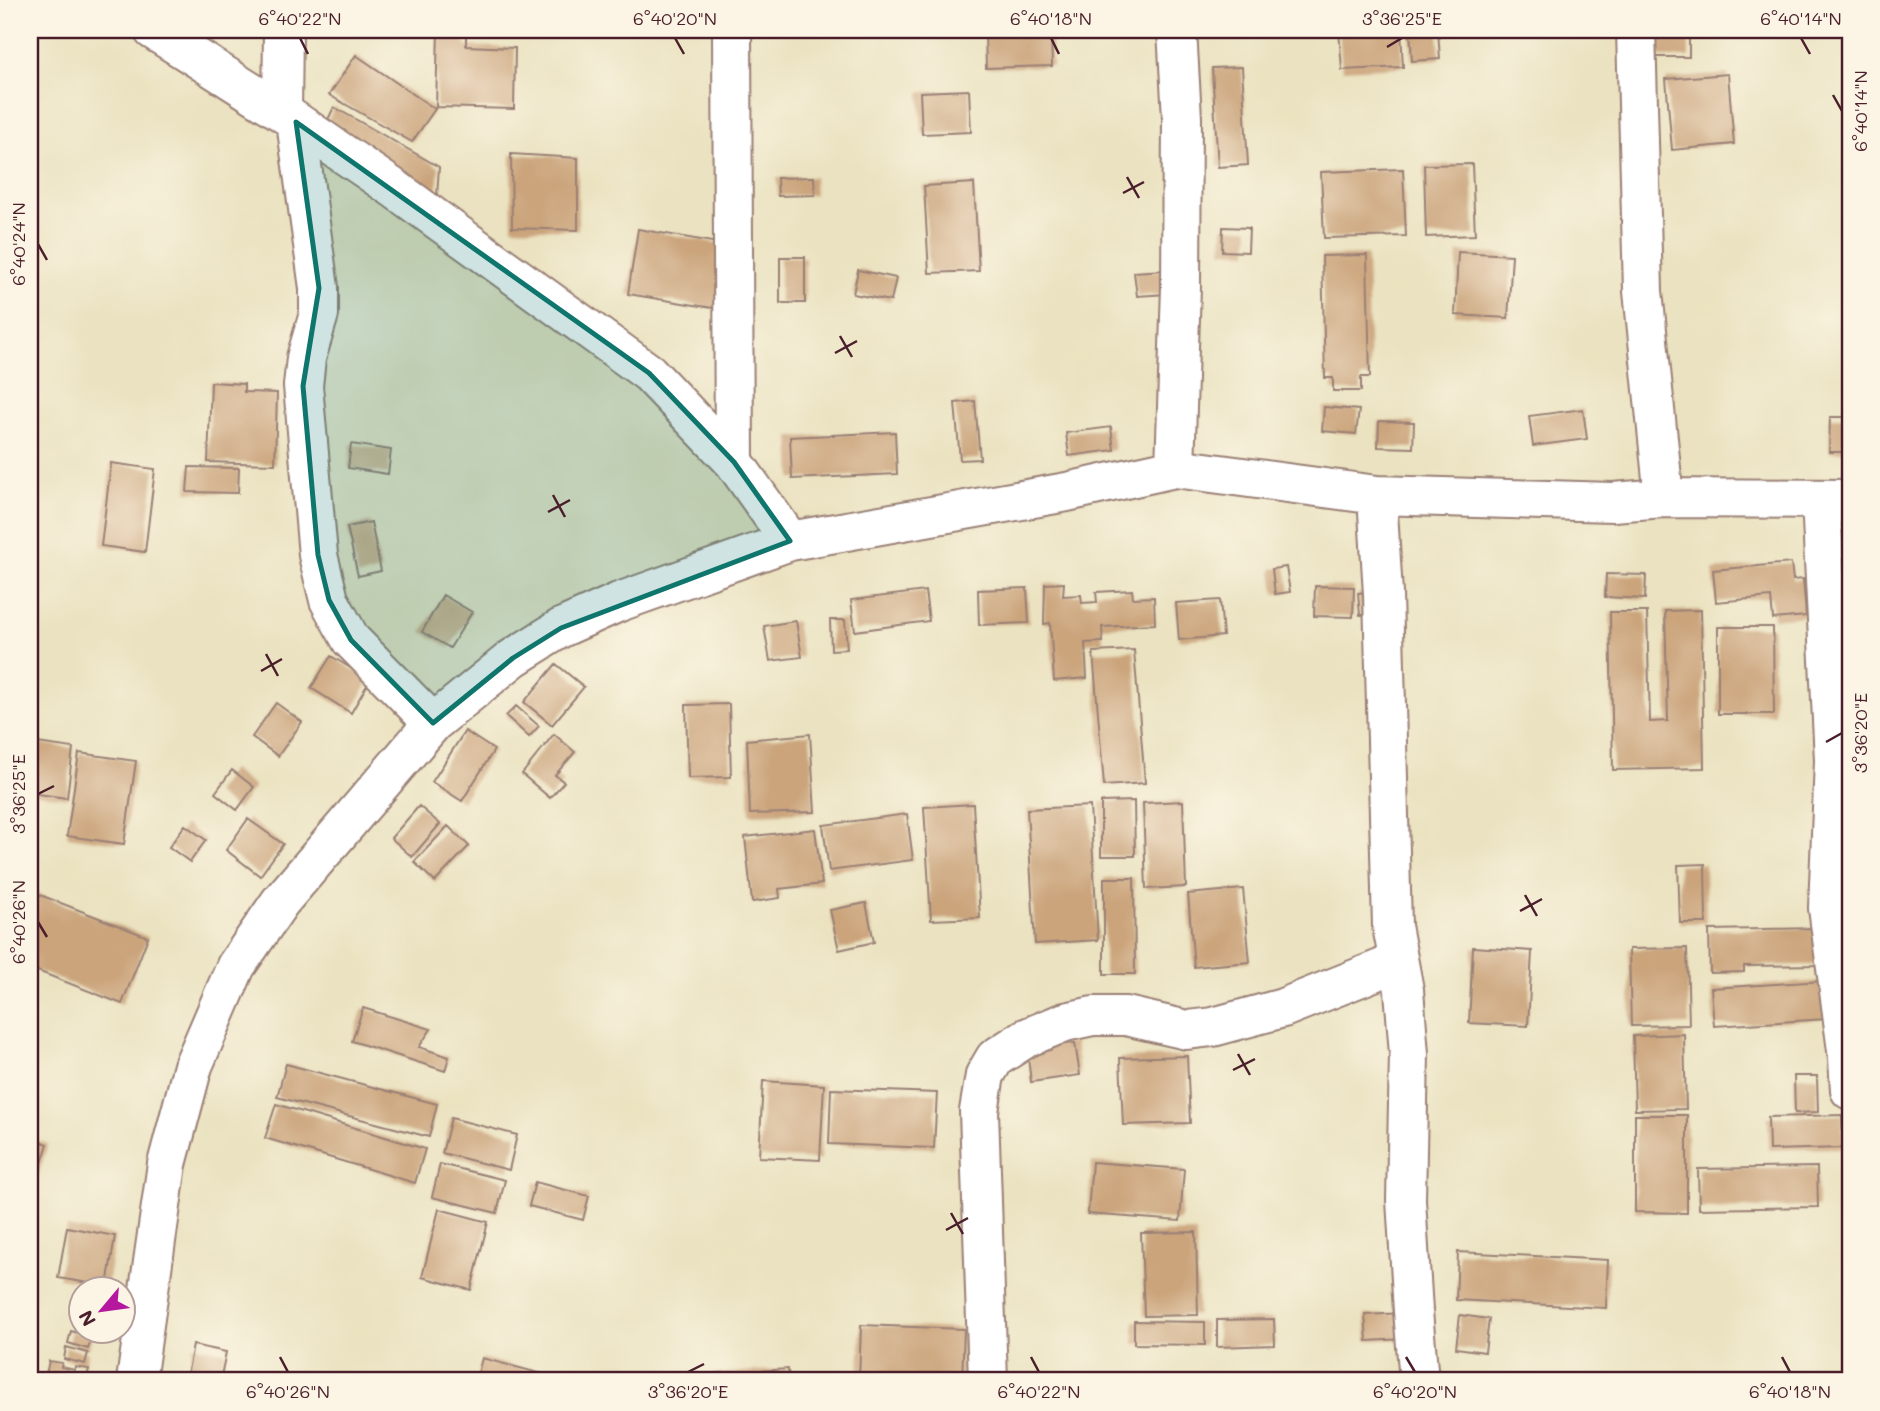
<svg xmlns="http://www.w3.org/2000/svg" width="1880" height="1411" font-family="Mali,sans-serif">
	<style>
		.building { fill: #cba47c }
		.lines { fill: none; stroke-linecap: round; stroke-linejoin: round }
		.minor-casing { stroke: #9a8076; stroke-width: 42 }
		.minor { stroke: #fff; stroke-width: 38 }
		.marked { fill: #0f766e; fill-opacity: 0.2; stroke: #0f766e; stroke-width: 5; stroke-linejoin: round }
		.ticks { fill: none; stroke: #4a1f2b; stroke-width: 2.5 }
		.neatline { fill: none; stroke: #4a1f2b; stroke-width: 2.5 }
		.ticks-label { font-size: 18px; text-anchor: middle; fill: #4a1f2b }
	</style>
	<rect width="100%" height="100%" fill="#fcf5e5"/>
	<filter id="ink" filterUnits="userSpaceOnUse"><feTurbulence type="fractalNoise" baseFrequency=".0143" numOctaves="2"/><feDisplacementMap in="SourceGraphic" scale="14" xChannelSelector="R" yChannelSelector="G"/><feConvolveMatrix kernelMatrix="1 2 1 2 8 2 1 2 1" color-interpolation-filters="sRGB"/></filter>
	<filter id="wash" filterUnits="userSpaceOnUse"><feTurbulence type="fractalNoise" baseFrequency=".00686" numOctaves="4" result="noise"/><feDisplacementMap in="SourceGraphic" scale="28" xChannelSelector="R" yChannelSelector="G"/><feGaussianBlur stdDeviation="1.57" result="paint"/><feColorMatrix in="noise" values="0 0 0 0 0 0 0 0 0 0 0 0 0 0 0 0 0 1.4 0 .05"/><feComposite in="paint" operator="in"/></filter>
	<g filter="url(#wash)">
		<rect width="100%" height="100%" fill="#eae2c0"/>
		<g id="blocks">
			<path class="building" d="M 438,30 L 466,30 L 466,46 L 515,48 L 514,109 L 436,107 Z
				M 985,30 L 1051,30 L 1052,66 L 986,68 Z
				M 1133,30 L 1162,30 L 1162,36 L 1133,37 Z
				M 1339,30 L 1401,30 L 1403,67 L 1342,70 Z
				M 1410,30 L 1438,30 L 1440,59 L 1412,61 Z
				M 1646,35 L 1689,36 L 1689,57 L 1646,57 Z
				M 356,55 L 435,109 L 412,142 L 329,95 Z
				M 1242,67 L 1248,165 L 1218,167 L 1212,68 Z
				M 1728,74 L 1734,144 L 1672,150 L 1666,79 Z
				M 969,90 L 971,132 L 922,134 L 920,92 Z
				M 334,107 L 439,167 L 437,196 L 324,128 Z
				M 511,154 L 578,158 L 578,230 L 512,228 Z
				M 1472,164 L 1475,235 L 1426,237 L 1424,165 Z
				M 1403,169 L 1406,236 L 1324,238 L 1321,172 Z
				M 814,177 L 815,195 L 778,196 L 777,178 Z
				M 974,183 L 979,271 L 929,273 L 924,186 Z
				M 1223,227 L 1249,228 L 1248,252 L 1222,251 Z
				M 638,229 L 735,246 L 725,310 L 628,294 Z
				M 1458,252 L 1512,255 L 1508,318 L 1455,315 Z
				M 1367,255 L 1370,377 L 1361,377 L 1361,391 L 1333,391 L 1333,378 L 1325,378 L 1322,256 Z
				M 780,257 L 805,257 L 805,303 L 780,303 Z
				M 858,270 L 896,278 L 891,301 L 853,294 Z
				M 1165,270 L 1167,294 L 1137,296 L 1134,272 Z
				M 211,382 L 244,384 L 244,392 L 277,393 L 275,464 L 208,462 Z
				M 975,401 L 980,459 L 960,460 L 955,403 Z
				M 1324,407 L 1359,410 L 1356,434 L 1322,431 Z
				M 1583,409 L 1587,439 L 1533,446 L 1529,416 Z
				M 1830,417 L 1850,417 L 1850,452 L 1829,452 Z
				M 1379,421 L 1414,422 L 1413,448 L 1378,447 Z
				M 1111,427 L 1114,450 L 1069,456 L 1066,433 Z
				M 895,432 L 897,474 L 792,479 L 790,437 Z
				M 351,444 L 391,450 L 388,474 L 348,468 Z
				M 111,463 L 155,469 L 145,552 L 101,546 Z
				M 189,467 L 239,468 L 238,493 L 187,492 Z
				M 371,522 L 381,571 L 358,576 L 347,527 Z
				M 1791,563 L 1793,580 L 1803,579 L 1806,616 L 1773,619 L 1771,597 L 1716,602 L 1713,570 Z
				M 1286,567 L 1290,592 L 1275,594 L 1272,569 Z
				M 1606,574 L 1646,575 L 1645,599 L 1605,597 Z
				M 1064,583 L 1063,596 L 1081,595 L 1082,603 L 1097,602 L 1096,592 L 1132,590 L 1133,598 L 1154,597 L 1155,624 L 1102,627 L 1103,642 L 1085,643 L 1087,678 L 1054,681 L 1050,623 L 1044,624 L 1045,584 Z
				M 1315,586 L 1354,587 L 1353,617 L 1314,616 Z
				M 1027,588 L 1029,623 L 979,625 L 978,590 Z
				M 925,591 L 929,621 L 855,631 L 851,600 Z
				M 1377,591 L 1378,614 L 1360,615 L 1358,593 Z
				M 443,595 L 472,612 L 450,648 L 422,632 Z
				M 1220,600 L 1223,636 L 1179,640 L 1176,603 Z
				M 1701,610 L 1704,768 L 1613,770 L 1610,612 L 1647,612 L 1650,722 L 1668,721 L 1665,611 Z
				M 830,620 L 845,620 L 847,649 L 831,650 Z
				M 796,621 L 802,657 L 770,661 L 764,626 Z
				M 1718,627 L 1773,627 L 1774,714 L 1718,714 Z
				M 1134,650 L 1145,783 L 1104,786 L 1093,652 Z
				M 331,656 L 370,680 L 351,713 L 311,688 Z
				M 556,664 L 584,687 L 552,725 L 524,702 Z
				M 276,703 L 302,722 L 278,756 L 252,737 Z
				M 729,704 L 731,777 L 688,778 L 686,705 Z
				M 516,706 L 539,726 L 529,737 L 506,716 Z
				M 465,731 L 494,750 L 462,801 L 432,782 Z
				M 554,734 L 575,752 L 555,775 L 564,782 L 550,798 L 522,774 Z
				M 810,734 L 815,812 L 750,814 L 747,740 Z
				M 30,742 L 73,748 L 67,798 L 30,793 Z
				M 79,753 L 136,761 L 124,844 L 67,836 Z
				M 232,770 L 254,787 L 237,810 L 215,793 Z
				M 1134,801 L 1135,856 L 1101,856 L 1101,802 Z
				M 1183,801 L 1186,887 L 1146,889 L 1143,803 Z
				M 973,804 L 980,918 L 931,920 L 924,807 Z
				M 419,806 L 440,824 L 412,857 L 391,838 Z
				M 1090,806 L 1098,940 L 1035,944 L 1027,809 Z
				M 907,814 L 913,860 L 829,871 L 823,825 Z
				M 248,819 L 283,844 L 260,876 L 226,850 Z
				M 185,825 L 206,840 L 190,862 L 169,847 Z
				M 448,826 L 469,846 L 435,882 L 414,862 Z
				M 815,829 L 822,884 L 779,889 L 780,898 L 752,902 L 745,837 Z
				M 1705,864 L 1706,923 L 1680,923 L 1678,865 Z
				M 1104,878 L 1134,878 L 1135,974 L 1104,974 Z
				M 1243,889 L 1250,962 L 1194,967 L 1188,894 Z
				M 30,891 L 148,937 L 122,1004 L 30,968 Z
				M 866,903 L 874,942 L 839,950 L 830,910 Z
				M 1819,928 L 1820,965 L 1744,966 L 1744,972 L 1710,973 L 1709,930 Z
				M 1473,947 L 1532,951 L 1528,1026 L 1469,1023 Z
				M 1687,948 L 1689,1025 L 1631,1026 L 1629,949 Z
				M 1824,981 L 1827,1019 L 1714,1026 L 1711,988 Z
				M 363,1008 L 431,1029 L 419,1047 L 449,1057 L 445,1071 L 352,1041 Z
				M 1684,1034 L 1686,1109 L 1635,1110 L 1633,1036 Z
				M 1075,1043 L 1080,1075 L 1031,1082 L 1027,1049 Z
				M 1187,1056 L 1190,1123 L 1123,1125 L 1120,1058 Z
				M 286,1064 L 437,1104 L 429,1137 L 277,1097 Z
				M 1794,1076 L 1817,1076 L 1818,1112 L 1795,1113 Z
				M 763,1081 L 824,1085 L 820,1160 L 759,1157 Z
				M 831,1089 L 937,1093 L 934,1148 L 829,1144 Z
				M 276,1104 L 425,1149 L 415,1183 L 265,1138 Z
				M 1635,1115 L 1687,1115 L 1687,1213 L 1635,1212 Z
				M 1842,1115 L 1843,1148 L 1769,1150 L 1768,1117 Z
				M 451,1118 L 517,1135 L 509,1170 L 442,1153 Z
				M 30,1138 L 48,1144 L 38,1175 L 30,1172 Z
				M 1092,1162 L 1184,1169 L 1180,1221 L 1088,1214 Z
				M 440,1164 L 505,1180 L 497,1213 L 432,1197 Z
				M 1817,1167 L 1818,1207 L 1699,1209 L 1698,1169 Z
				M 535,1182 L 589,1196 L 583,1220 L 529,1206 Z
				M 439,1209 L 488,1222 L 471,1290 L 422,1277 Z
				M 67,1227 L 115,1236 L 107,1286 L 58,1278 Z
				M 1196,1232 L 1198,1315 L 1144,1316 L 1141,1233 Z
				M 1458,1252 L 1608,1260 L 1606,1308 L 1456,1300 Z
				M 1404,1313 L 1405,1339 L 1367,1341 L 1365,1315 Z
				M 1460,1315 L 1489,1319 L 1485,1352 L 1456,1348 Z
				M 1274,1319 L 1275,1345 L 1217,1347 L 1217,1320 Z
				M 1134,1321 L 1205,1322 L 1205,1345 L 1134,1344 Z
				M 861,1325 L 964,1329 L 962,1381 L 859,1381 Z
				M 71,1331 L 92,1337 L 88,1349 L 68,1343 Z
				M 193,1345 L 226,1352 L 220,1381 L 186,1381 Z
				M 66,1347 L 88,1353 L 85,1364 L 64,1359 Z
				M 482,1358 L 558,1378 L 557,1381 L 476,1381 Z
				M 49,1361 L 62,1363 L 61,1367 L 75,1370 L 76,1367 L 89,1369 L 86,1381 L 54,1381 L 45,1379 Z
				M 788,1369 L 789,1381 L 711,1381 L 711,1374 Z
				M 1453,1376 L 1485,1379 L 1485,1381 L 1453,1381 Z"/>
		</g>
	</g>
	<g filter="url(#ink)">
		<use href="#blocks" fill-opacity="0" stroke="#9a8076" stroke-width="2"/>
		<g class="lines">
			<defs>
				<path id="minor" d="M 153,30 L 282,112 L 395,189 L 649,373 L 734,462 L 790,541
					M 732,30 L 734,462
					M 1636,30 L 1643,291 L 1664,498
					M 282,112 L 283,30
					M 296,122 L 319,288 L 319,314 L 306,358 L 303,386 L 318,555 L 329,600 L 351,640 L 433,723
					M 1175,468 L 1181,287 L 1182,118 L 1177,30
					M 1377,495 L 1383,594 L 1392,926 L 1404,990 L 1409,1054 L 1406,1200 L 1413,1311 L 1419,1381
					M 1821,500 L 1834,760 L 1828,908 L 1848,1058 L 1850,1090
					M 136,1381 L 167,1164 L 193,1066 L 236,966 L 280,902 L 433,723 L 513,658 L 561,628 L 619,602 L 790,541 L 1067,492 L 1175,468 L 1377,495 L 1613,502 L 1664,498 L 1850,499
					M 988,1381 L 979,1111 L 985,1075 L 995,1058 L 1026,1038 L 1065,1022 L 1093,1016 L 1126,1016 L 1187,1030 L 1213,1027 L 1283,1008 L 1398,962"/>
			</defs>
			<use href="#minor" class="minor-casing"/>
			<use href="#minor" class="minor"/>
		</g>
	</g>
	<path class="marked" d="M 296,122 L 649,373 L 734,462 L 790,541 L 561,628 L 513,658 L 433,723 L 351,640 L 329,600 L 318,555 L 303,386 L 319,288 Z"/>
	<path class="ticks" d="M 300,38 L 308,54M 675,38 L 684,54M 1051,38 L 1059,54M 1801,38 L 1810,54M 1387,47 L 1402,38M 1833,95 L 1842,111M 1127,177 L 1139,198M 1123,193 L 1144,182M 38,244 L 47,260M 840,336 L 852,357M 835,353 L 857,341M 553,495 L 565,517M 548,512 L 570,500M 266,654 L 278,676M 261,671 L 282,659M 1826,742 L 1842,733M 38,794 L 54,786M 1525,895 L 1537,916M 1520,911 L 1542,899M 38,922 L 47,937M 1238,1054 L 1250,1075M 1233,1070 L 1255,1059M 951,1213 L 963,1234M 946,1230 L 968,1218M 280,1357 L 288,1372M 1031,1357 L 1039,1372M 1406,1357 L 1415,1372M 1782,1357 L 1790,1372M 688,1372 L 704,1364"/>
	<rect width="1880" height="1411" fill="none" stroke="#fcf5e5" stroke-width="77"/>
	<g transform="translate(102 1310) rotate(241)"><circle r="33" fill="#fcf5e5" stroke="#b59f9b" stroke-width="2"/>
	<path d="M0-5L12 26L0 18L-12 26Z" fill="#b5179e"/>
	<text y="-10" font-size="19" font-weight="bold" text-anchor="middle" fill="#4a1f2b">N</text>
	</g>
	<rect x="38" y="38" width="1804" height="1334" class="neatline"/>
	<g class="ticks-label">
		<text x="300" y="25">6°40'22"N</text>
		<text x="675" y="25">6°40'20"N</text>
		<text x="1051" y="25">6°40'18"N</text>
		<text x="1402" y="25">3°36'25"E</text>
		<text x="1801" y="25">6°40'14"N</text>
		<text transform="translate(1861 111) rotate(-90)" y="6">6°40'14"N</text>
		<text transform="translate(19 244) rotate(-90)" y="6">6°40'24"N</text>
		<text transform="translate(1861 733) rotate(-90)" y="6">3°36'20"E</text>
		<text transform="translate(19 794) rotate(-90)" y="6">3°36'25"E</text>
		<text transform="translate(19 922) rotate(-90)" y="6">6°40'26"N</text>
		<text x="288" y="1398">6°40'26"N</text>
		<text x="688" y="1398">3°36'20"E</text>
		<text x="1039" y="1398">6°40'22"N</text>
		<text x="1415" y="1398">6°40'20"N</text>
		<text x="1790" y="1398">6°40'18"N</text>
	</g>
</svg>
